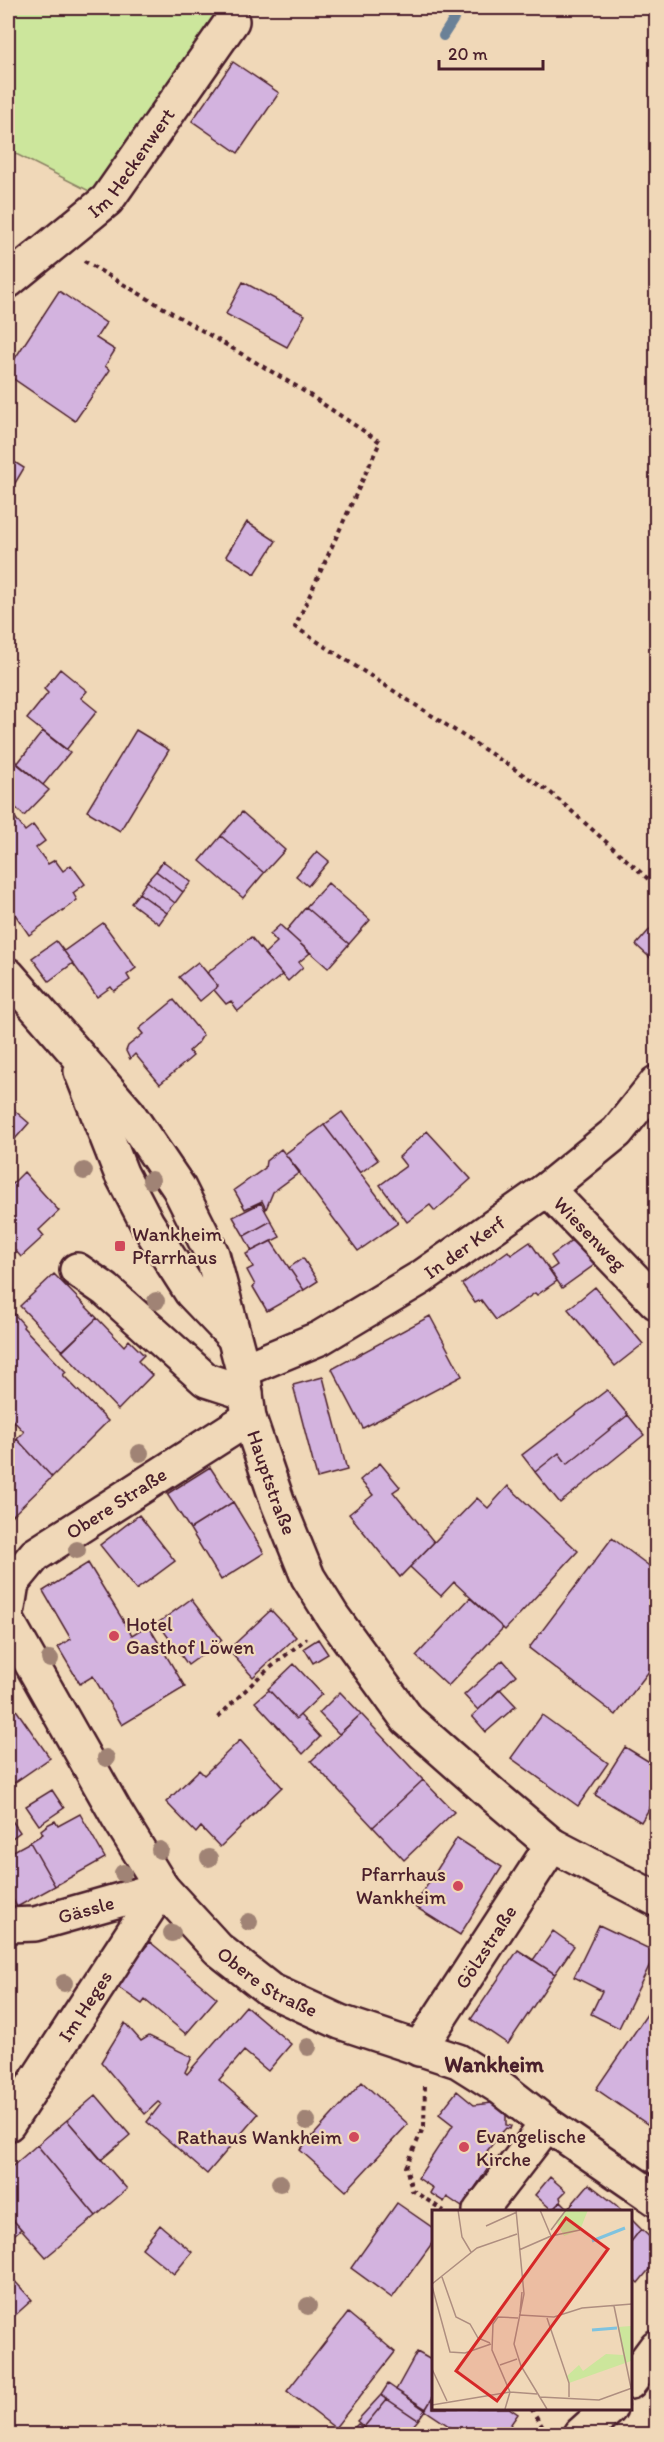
<svg xmlns="http://www.w3.org/2000/svg" width="664" height="2442" font-family="Itim,sans-serif">
	<style>
		.green { fill: #cce69c; stroke: #8b8264; stroke-width: 1.5 }
		.lines { fill: none; stroke-linecap: round; stroke-linejoin: round }
		.stream { stroke: #6a8197; stroke-width: 10 }
		.building { fill: #d3b3df; stroke: #4a1f2b; stroke-width: 1.5 }
		.minor-casing { stroke: #4a1f2b; stroke-width: 38 }
		.path { stroke: #4a1f2b; stroke-width: 4; stroke-dasharray: 4.5 4.5; stroke-linecap: butt }
		.minor { stroke: #f0d8b8; stroke-width: 33 }
		.tree { fill: #a08374 }
		.poi-dot { fill: #d1495b; stroke: #f0d8b8; stroke-width: 2 }
		.labels { text-anchor: middle; stroke-width: 4.5; stroke-linejoin: round; paint-order: stroke }
		.street-label { font-size: 20px; fill: #4a1f2b; stroke: #f0d8b8 }
		.poi-label { font-size: 20px; fill: #4a1f2b; stroke: #f0d8b8; text-anchor: start }
		.quarter-label { font-size: 22px; font-weight: bold; fill: #4a1f2b; stroke: #f0d8b8 }
		.inset-river { fill: none; stroke: #7fc3df; stroke-width: 3 }
		.inset-road { fill: none; stroke: #ae8e80; stroke-width: 1.5 }
		.view { fill: #d62828; fill-opacity: 0.15; stroke: #d62828; stroke-width: 3 }
		.inset-edge { fill: none; stroke: #4a1f2b; stroke-width: 3 }
	</style>
	<rect width="100%" height="100%" fill="#f0d8b8"/>
	<filter id="ink" filterUnits="userSpaceOnUse"><feTurbulence type="fractalNoise" baseFrequency=".0167" numOctaves="2"/><feDisplacementMap in="SourceGraphic" scale="12" xChannelSelector="R" yChannelSelector="G"/><feConvolveMatrix kernelMatrix="1 2 1 2 8 2 1 2 1" color-interpolation-filters="sRGB"/></filter>
	<g filter="url(#ink)">
		<path class="green" d="M 8,8 L 228,8 L 107,200 L 8,150 Z"/>
		<g class="lines">
			<path class="stream" d="M 443,36 L 461,8"/>
		</g>
		<path class="building" d="M 233,62 L 279,93 L 238,153 L 192,121 Z
			M 243,282 L 305,315 L 287,347 L 226,314 Z
			M 59,291 L 106,323 L 96,338 L 115,350 L 105,366 L 110,370 L 75,421 L 8,375 L 8,369 Z
			M 8,458 L 24,468 L 8,495 Z
			M 247,522 L 276,541 L 255,574 L 226,556 Z
			M 60,669 L 87,691 L 81,698 L 97,711 L 66,750 L 27,719 L 48,693 L 44,689 Z
			M 136,730 L 169,750 L 120,831 L 87,811 Z
			M 43,731 L 70,752 L 43,785 L 17,764 Z
			M 9,756 L 49,790 L 24,816 L 8,800 Z
			M 8,808 L 25,831 L 33,825 L 45,841 L 36,848 L 48,864 L 55,860 L 63,871 L 71,865 L 85,884 L 73,893 L 77,900 L 29,935 L 8,904 Z
			M 242,812 L 285,850 L 264,873 L 221,836 Z
			M 221,836 L 264,873 L 243,898 L 200,861 Z
			M 317,851 L 329,861 L 308,886 L 296,876 Z
			M 163,861 L 191,882 L 183,892 L 156,871 Z
			M 156,871 L 183,892 L 175,903 L 147,881 Z
			M 147,881 L 175,903 L 167,913 L 139,893 Z
			M 328,883 L 370,920 L 349,944 L 306,907 Z
			M 139,893 L 167,913 L 159,924 L 131,903 Z
			M 306,907 L 349,944 L 328,968 L 286,931 Z
			M 103,923 L 136,968 L 127,975 L 130,980 L 114,991 L 111,987 L 97,997 L 64,951 Z
			M 280,925 L 310,953 L 299,962 L 303,967 L 288,981 L 264,954 L 277,942 L 270,934 Z
			M 651,928 L 656,932 L 656,963 L 636,945 Z
			M 251,937 L 282,975 L 238,1011 L 231,1001 L 226,1004 L 214,990 L 218,986 L 207,973 Z
			M 56,941 L 73,963 L 49,981 L 32,958 Z
			M 198,962 L 218,986 L 200,1001 L 179,977 Z
			M 174,1000 L 203,1035 L 198,1043 L 189,1051 L 193,1056 L 160,1084 L 135,1054 L 130,1059 L 126,1051 L 128,1046 L 143,1034 L 139,1029 Z
			M 8,1105 L 29,1123 L 8,1147 Z
			M 342,1112 L 378,1160 L 360,1173 L 324,1125 Z
			M 324,1125 L 398,1223 L 358,1251 L 285,1154 Z
			M 427,1131 L 471,1179 L 435,1211 L 430,1205 L 407,1222 L 380,1185 L 406,1166 L 399,1157 Z
			M 281,1149 L 300,1172 L 273,1192 L 266,1209 L 262,1201 L 245,1209 L 234,1190 L 265,1168 L 266,1161 Z
			M 24,1172 L 59,1211 L 39,1230 L 44,1236 L 21,1257 L 16,1251 L 8,1259 L 8,1188 Z
			M 261,1203 L 271,1221 L 244,1236 L 233,1217 Z
			M 271,1221 L 280,1237 L 252,1251 L 244,1236 Z
			M 576,1238 L 597,1263 L 562,1288 L 550,1270 L 557,1265 L 551,1256 Z
			M 271,1241 L 304,1290 L 267,1311 L 253,1287 L 255,1285 L 247,1270 L 253,1267 L 246,1254 Z
			M 530,1242 L 557,1281 L 537,1295 L 535,1293 L 496,1320 L 481,1300 L 475,1303 L 462,1284 L 508,1251 L 511,1255 Z
			M 303,1258 L 318,1281 L 304,1290 L 289,1268 Z
			M 54,1274 L 97,1318 L 63,1351 L 20,1306 Z
			M 595,1287 L 643,1344 L 615,1366 L 568,1309 Z
			M 8,1307 L 24,1325 L 23,1327 L 66,1372 L 63,1375 L 108,1421 L 52,1477 L 17,1439 L 24,1432 L 8,1415 Z
			M 430,1316 L 462,1376 L 363,1428 L 332,1369 Z
			M 97,1318 L 124,1346 L 129,1340 L 144,1355 L 138,1361 L 152,1375 L 118,1410 L 62,1351 Z
			M 323,1377 L 347,1470 L 317,1478 L 293,1385 Z
			M 607,1390 L 628,1415 L 567,1464 L 559,1453 L 535,1472 L 522,1455 Z
			M 628,1415 L 644,1435 L 560,1503 L 535,1472 L 559,1453 L 567,1464 Z
			M 17,1439 L 52,1477 L 12,1516 L 8,1511 L 8,1448 Z
			M 380,1463 L 400,1487 L 393,1492 L 434,1542 L 400,1577 L 349,1514 L 373,1495 L 360,1480 Z
			M 210,1467 L 233,1502 L 190,1529 L 167,1494 Z
			M 508,1486 L 578,1551 L 505,1630 L 454,1582 L 441,1596 L 410,1567 L 477,1498 L 488,1508 Z
			M 233,1502 L 264,1553 L 221,1580 L 190,1529 Z
			M 139,1515 L 175,1561 L 136,1590 L 100,1545 Z
			M 612,1538 L 656,1571 L 656,1662 L 616,1715 L 529,1648 Z
			M 88,1563 L 132,1635 L 148,1625 L 185,1687 L 122,1725 L 93,1676 L 80,1684 L 58,1647 L 71,1639 L 43,1591 Z
			M 470,1598 L 503,1628 L 448,1686 L 416,1656 Z
			M 191,1599 L 222,1640 L 188,1665 L 158,1623 Z
			M 271,1610 L 296,1637 L 253,1677 L 228,1650 Z
			M 318,1639 L 328,1654 L 313,1663 L 304,1648 Z
			M 503,1660 L 516,1675 L 478,1710 L 464,1695 Z
			M 294,1664 L 322,1694 L 296,1719 L 268,1689 Z
			M 500,1689 L 516,1706 L 486,1732 L 472,1716 Z
			M 269,1690 L 296,1719 L 300,1715 L 320,1737 L 303,1754 L 255,1702 Z
			M 340,1692 L 361,1714 L 339,1734 L 319,1713 Z
			M 12,1704 L 50,1758 L 8,1787 L 8,1708 Z
			M 361,1714 L 423,1780 L 373,1827 L 311,1761 Z
			M 542,1715 L 608,1763 L 578,1806 L 511,1758 Z
			M 240,1740 L 282,1787 L 220,1847 L 201,1827 L 196,1833 L 166,1802 L 199,1770 L 204,1775 Z
			M 625,1747 L 656,1766 L 656,1798 L 641,1822 L 595,1795 Z
			M 423,1780 L 454,1812 L 404,1860 L 373,1827 Z
			M 52,1790 L 64,1808 L 39,1825 L 26,1806 Z
			M 80,1814 L 105,1858 L 55,1886 L 30,1842 L 43,1834 L 41,1830 L 49,1824 L 55,1821 L 58,1826 Z
			M 8,1815 L 20,1832 L 8,1841 Z
			M 457,1838 L 502,1867 L 460,1935 L 414,1906 Z
			M 30,1842 L 55,1886 L 17,1907 L 8,1890 L 8,1854 Z
			M 599,1925 L 656,1952 L 619,2028 L 591,2014 L 602,1991 L 574,1977 Z
			M 553,1931 L 574,1946 L 555,1974 L 533,1960 Z
			M 150,1942 L 217,1998 L 186,2034 L 145,2000 L 142,2004 L 114,1984 Z
			M 518,1950 L 555,1974 L 508,2044 L 471,2019 Z
			M 246,2006 L 291,2044 L 268,2071 L 244,2051 L 219,2080 L 258,2114 L 207,2174 L 147,2122 L 161,2104 L 158,2102 L 145,2114 L 101,2062 L 125,2023 L 141,2041 L 149,2036 L 192,2057 L 185,2072 L 187,2074 Z
			M 652,2007 L 656,2009 L 656,2130 L 596,2089 Z
			M 362,2082 L 408,2124 L 346,2191 L 300,2150 Z
			M 457,2091 L 474,2105 L 492,2103 L 493,2099 L 509,2112 L 506,2114 L 506,2125 L 511,2126 L 510,2129 L 506,2128 L 497,2138 L 501,2141 L 499,2144 L 495,2141 L 487,2151 L 495,2158 L 462,2207 L 447,2197 L 444,2202 L 430,2193 L 433,2188 L 418,2178 L 453,2125 L 439,2114 Z
			M 96,2095 L 130,2135 L 101,2160 L 67,2120 Z
			M 67,2120 L 127,2189 L 96,2216 L 37,2145 Z
			M 37,2145 L 96,2216 L 46,2257 L 8,2214 L 8,2170 Z
			M 550,2177 L 566,2191 L 560,2197 L 561,2201 L 552,2210 L 535,2195 Z
			M 589,2184 L 616,2205 L 622,2211 L 566,2211 Z
			M 561,2201 L 568,2208 L 566,2211 L 553,2211 L 552,2210 Z
			M 397,2203 L 433,2228 L 433,2242 L 392,2298 L 351,2268 Z
			M 8,2214 L 21,2229 L 8,2240 Z
			M 630,2218 L 641,2229 L 630,2243 Z
			M 160,2225 L 192,2252 L 174,2274 L 142,2248 Z
			M 641,2229 L 656,2243 L 656,2261 L 638,2283 L 630,2276 L 630,2243 Z
			M 11,2277 L 32,2300 L 12,2318 L 8,2313 L 8,2281 Z
			M 348,2313 L 395,2352 L 335,2428 L 287,2391 Z
			M 417,2352 L 433,2361 L 433,2397 L 426,2409 L 396,2390 Z
			M 388,2384 L 425,2410 L 418,2420 L 381,2395 Z
			M 381,2395 L 387,2399 L 364,2427 L 357,2421 Z
			M 433,2397 L 433,2408 L 509,2408 L 518,2414 L 504,2434 L 461,2434 L 425,2410 Z
			M 387,2399 L 418,2420 L 406,2434 L 371,2434 L 364,2427 Z
			M 358,2424 L 370,2434 L 348,2434 Z"/>
		<g class="lines">
			<defs>
				<g id="minor">
					<path id="s1" d="M 8,281 L 107,200 L 232,21"/>
					<path id="s2" d="M 8,975 L 128,1113 L 179,1188 L 212,1254 L 243,1370 L 249,1418 L 278,1503 L 308,1577 L 333,1617 L 408,1720 L 493,1795 L 552,1845 L 656,1899"/>
					<path d="M 81,1071 L 121,1173 L 147,1223 L 191,1292 L 231,1334"/>
					<path id="s3" d="M 547,1189 L 656,1302"/>
					<path d="M 77,1270 L 106,1290 L 206,1380 L 246,1393"/>
					<path id="s4" d="M 243,1370 L 320,1338 L 422,1277 L 547,1189 L 617,1132 L 656,1083"/>
					<path id="s5" d="M 8,1608 L 12,1583 L 35,1555 L 249,1418"/>
					<path id="s6" d="M 8,1622 L 117,1815 L 162,1888 L 218,1949 L 270,1990 L 340,2022 L 458,2061 L 501,2088 L 547,2124 L 656,2199"/>
					<path id="s7" d="M 8,1925 L 35,1924 L 162,1888"/>
					<path id="s8" d="M 419,2049 L 552,1845"/>
					<path id="s9" d="M 8,2124 L 162,1888"/>
					<path d="M 480,2211 L 547,2124"/>
					<path d="M 630,2382 L 656,2347"/>
					<path d="M 581,2434 L 610,2408"/>
				</g>
			</defs>
			<use href="#minor" class="minor-casing"/>
			<path class="path" d="M 84,261 L 296,386 L 380,442 L 295,627 L 550,792 L 656,886
				M 218,1717 L 259,1677 L 307,1638
				M 425,2086 L 424,2126 L 406,2167 L 412,2190 L 444,2211
				M 531,2408 L 547,2434"/>
			<use href="#minor" class="minor"/>
		</g>
		<g class="tree">
			<circle cx="84" cy="1171" r="9"/>
			<circle cx="151" cy="1180" r="9"/>
			<circle cx="156" cy="1301" r="9"/>
			<circle cx="140" cy="1453" r="9"/>
			<circle cx="77" cy="1550" r="9"/>
			<circle cx="50" cy="1659" r="9"/>
			<circle cx="106" cy="1758" r="9"/>
			<circle cx="160" cy="1850" r="9"/>
			<circle cx="209" cy="1858" r="9"/>
			<circle cx="123" cy="1873" r="9"/>
			<circle cx="249" cy="1922" r="9"/>
			<circle cx="172" cy="1933" r="9"/>
			<circle cx="64" cy="1983" r="9"/>
			<circle cx="308" cy="2047" r="9"/>
			<circle cx="307" cy="2121" r="9"/>
			<circle cx="280" cy="2183" r="9"/>
			<circle cx="308" cy="2306" r="9"/>
		</g>
	</g>
	<g class="poi-dot">
		<rect x="114" y="1240" width="12" height="12" rx="3"/>
		<circle cx="114" cy="1636" r="6"/>
		<circle cx="458" cy="1886" r="6"/>
		<circle cx="354" cy="2137" r="6"/>
		<circle cx="464" cy="2147" r="6"/>
	</g>
	<g class="labels">
		<g class="street-label">
			<text dy="7" stroke="none"><textPath href="#s1" startOffset="172">Im Heckenwert</textPath></text>
			<text dy="7" stroke="none"><textPath href="#s3" startOffset="62">Wiesenweg</textPath></text>
			<text dy="7" stroke="none"><textPath href="#s4" startOffset="254">In der Kerf</textPath></text>
			<text dy="7" stroke="none"><textPath href="#s2" startOffset="584">Hauptstraße</textPath></text>
			<text dy="7" stroke="none"><textPath href="#s5" startOffset="158">Obere Straße</textPath></text>
			<text dy="7" stroke="none"><textPath href="#s7" startOffset="80">Gässle</textPath></text>
			<text dy="7" stroke="none"><textPath href="#s8" startOffset="122">Gölzstraße</textPath></text>
			<text dy="7" stroke="none"><textPath href="#s6" startOffset="450">Obere Straße</textPath></text>
			<text dy="7" stroke="none"><textPath href="#s9" startOffset="141">Im Heges</textPath></text>
		</g>
		<g class="poi-label">
			<text x="132" y="1241">Wankheim<tspan x="132" dy="23">Pfarrhaus</tspan></text>
			<text x="126" y="1631">Hotel<tspan x="126" dy="23">Gasthof Löwen</tspan></text>
			<text x="446" y="1881" text-anchor="end">Pfarrhaus<tspan x="446" dy="23">Wankheim</tspan></text>
			<text x="476" y="2143">Evangelische<tspan x="476" dy="23">Kirche</tspan></text>
			<text x="342" y="2144" text-anchor="end">Rathaus Wankheim</text>
		</g>
		<g class="quarter-label">
			<text x="494" y="2072">Wankheim</text>
		</g>
	</g>
	<g transform="translate(432 2210)">
		<rect width="200" height="200" fill="#f0d8b8"/>
		<path d="M 134,0 L 156,0 L 148,20 L 132,26 L 124,11 ZM 199,116 L 199,151 L 137,173 L 135,166 L 147,155 L 151,161 L 174,144 L 191,145 L 186,117 Z" fill="#cce69c"/>
		<path class="inset-river" d="M 160,31 L 193,18M 160,120 L 185,118"/>
		<path class="inset-road" d="M 26,0 L 30,27 L 39,42M 84,0 L 92,84 L 82,134 L 89,156 L 115,199M 54,16 L 85,2M 119,20 L 134,0M 119,26 L 148,20M 87,40 L 119,26 L 108,0M 10,67 L 24,107 L 38,114 L 46,128 L 58,133M 0,74 L 45,38 L 85,24M 0,76 L 18,142 L 33,143 L 59,134M 182,96 L 199,178M 88,102 L 90,82M 87,105 L 122,107 L 150,98 L 200,94M 115,108 L 137,173 L 137,187M 68,155 L 85,149M 0,159 L 15,191M 108,187 L 167,190 L 200,178M 0,195 L 78,182 L 105,184M 73,199 L 78,182 L 60,140 L 61,114 L 66,107 L 86,108"/>
		<path class="view" d="M 134,8 L 176,39 L 65,191 L 24,161 Z"/>
		<rect width="200" height="200" class="inset-edge"/>
	</g>
	<rect width="664" height="2442" fill="none" stroke="#f0d8b8" stroke-width="30"/>
	<rect x="15" y="15" width="634" height="2412" fill="none" stroke="#4a1f2b" stroke-width="2" filter="url(#ink)"/>
	<path d="M439 60v9h104v-9" fill="none" stroke="#4a1f2b" stroke-width="3"/>
	<text x="448" y="60" font-size="18" fill="#4a1f2b" stroke="#f0d8b8" stroke-width="4.5" paint-order="stroke">20 m</text>
</svg>
